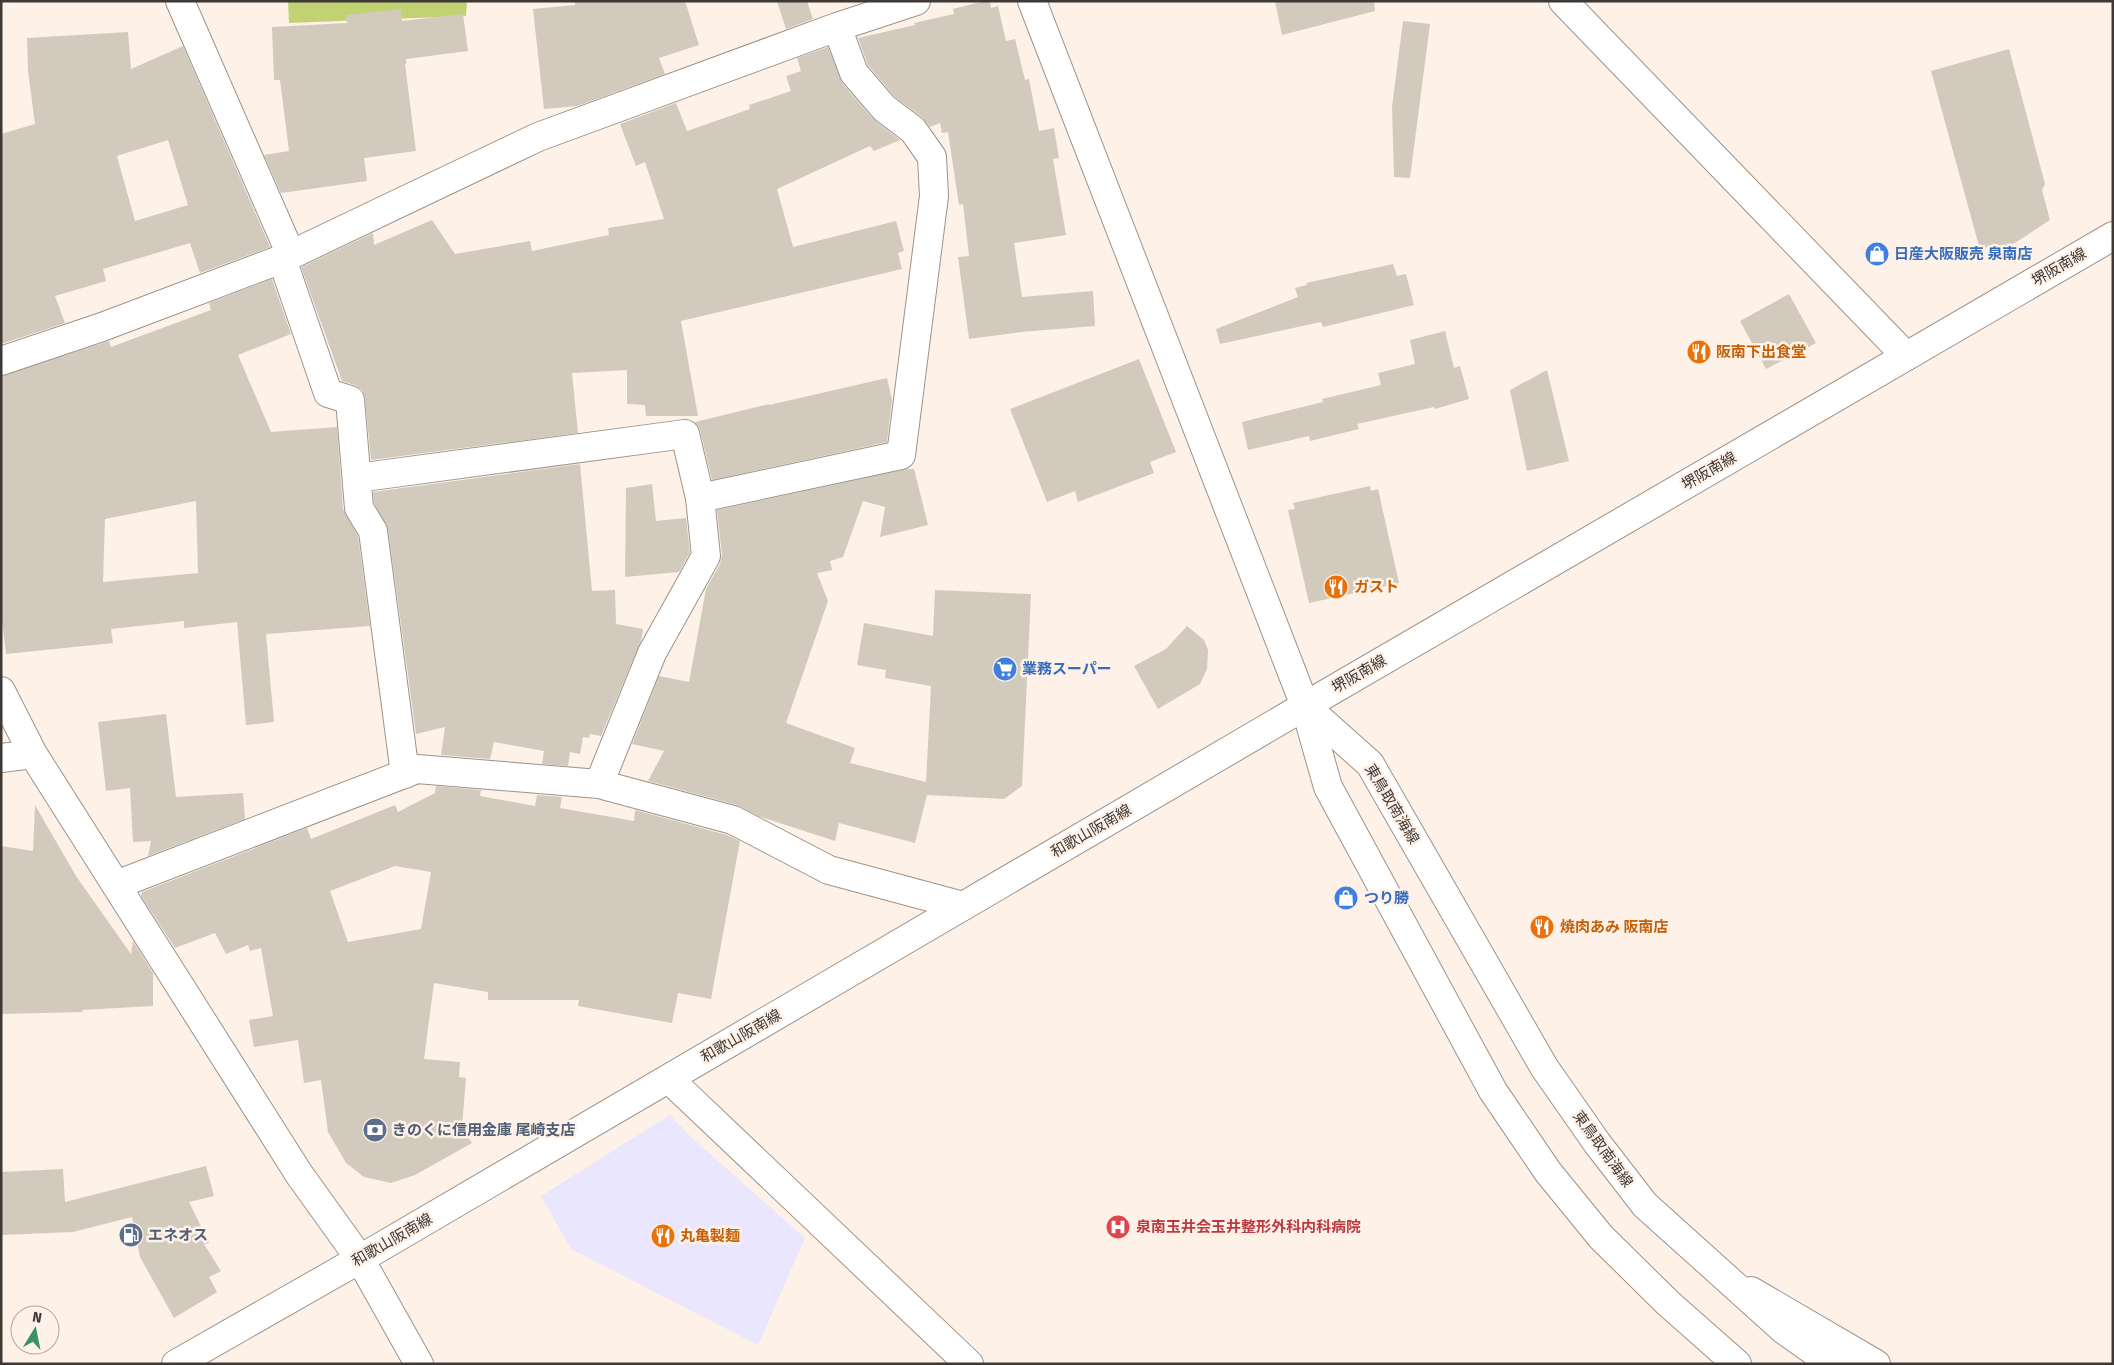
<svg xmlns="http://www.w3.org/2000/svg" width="2114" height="1365" font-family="'Fira Sans','Noto Sans JP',sans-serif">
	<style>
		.commercial { fill: #e9e6fd }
		.green { fill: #c1d273 }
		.building { fill: #d3cabe; fill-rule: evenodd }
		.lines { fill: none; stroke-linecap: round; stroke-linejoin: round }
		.minor-casing { stroke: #9e928a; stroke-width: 30 }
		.major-casing { stroke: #9e928a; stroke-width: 30 }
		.minor { stroke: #fff; stroke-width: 28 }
		.major { stroke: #fff; stroke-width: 28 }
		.labels { text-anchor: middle; stroke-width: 5; stroke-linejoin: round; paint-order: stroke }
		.shop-label { font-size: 15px; font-weight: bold; fill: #366cbe; stroke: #fef1e7; text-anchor: start }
		.street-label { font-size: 15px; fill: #3f3936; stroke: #fef1e7 }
		.food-label { font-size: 15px; font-weight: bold; fill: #c56008; stroke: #fef1e7; text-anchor: start }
		.service-label { font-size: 15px; font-weight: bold; fill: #4e5e75; stroke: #fef1e7; text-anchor: start }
		.health-label { font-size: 15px; font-weight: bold; fill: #be3a42; stroke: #fef1e7; text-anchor: start }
	</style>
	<rect width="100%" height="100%" fill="#fef1e7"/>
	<path class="commercial" d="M 670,1115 L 694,1140 L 805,1238 L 758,1345 L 571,1249 L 541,1196 Z"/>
	<path class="green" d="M 288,1 L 467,1 L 466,16 L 289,23 Z"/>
	<path class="building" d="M 575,1 L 685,1 L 699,45 L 659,58 L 665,74 L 577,106 L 544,109 L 533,9 L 575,5 Z
		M 777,1 L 807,1 L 813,19 L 786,29 Z
		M 984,1 L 990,1 L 991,8 L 998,6 L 1006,41 L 1015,39 L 1025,80 L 1029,79 L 1039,131 L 1054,128 L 1059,158 L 1053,159 L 1066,235 L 1014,243 L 1022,297 L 1093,291 L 1095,326 L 1021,332 L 969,339 L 958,257 L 969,256 L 963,204 L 959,205 L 948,132 L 942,133 L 940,123 L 930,127 L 923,118 L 895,97 L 868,65 L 858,38 L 915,25 L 914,23 L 954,14 L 953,9 Z
		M 1275,1 L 1374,1 L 1375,11 L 1282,35 Z
		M 401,9 L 402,21 L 463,14 L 468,51 L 406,59 L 406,64 L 405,64 L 416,151 L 364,158 L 367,181 L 281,193 L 264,155 L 289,151 L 280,80 L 274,80 L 272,27 L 347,23 L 346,15 Z
		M 1403,21 L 1430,24 L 1410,178 L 1394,177 L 1392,107 Z
		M 128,32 L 131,69 L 183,46 L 270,247 L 200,273 L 190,243 L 103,269 L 106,281 L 55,296 L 65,323 L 1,344 L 1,134 L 35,124 L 28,71 L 27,38 ZM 168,140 L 188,205 L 135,221 L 117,156 Z
		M 828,47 L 842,83 L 872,118 L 900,140 L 874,151 L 870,146 L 777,189 L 793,247 L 896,221 L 904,251 L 898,253 L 902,269 L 681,321 L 698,416 L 646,416 L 645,405 L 627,404 L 627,370 L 572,373 L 578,433 L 371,460 L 365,398 L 362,390 L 355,385 L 342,381 L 301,267 L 373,233 L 374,245 L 432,220 L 455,254 L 530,241 L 532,251 L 609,235 L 608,228 L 664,219 L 645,162 L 636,166 L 620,124 L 676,103 L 687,131 L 750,109 L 749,105 L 791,91 L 786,76 L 801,71 L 797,58 Z
		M 2009,49 L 2045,184 L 2042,190 L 2050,220 L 2015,243 L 1996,249 L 1979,246 L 1931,71 Z
		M 1393,264 L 1397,276 L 1406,274 L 1414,305 L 1323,327 L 1321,322 L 1220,344 L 1216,329 L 1298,297 L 1295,288 L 1307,285 L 1306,283 Z
		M 272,279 L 291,334 L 238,355 L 271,432 L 337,427 L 343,509 L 358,536 L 370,626 L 266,634 L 274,722 L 246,725 L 237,622 L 184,628 L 184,621 L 111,629 L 113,643 L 6,654 L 1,612 L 1,376 L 109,341 L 111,347 L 211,310 L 209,303 ZM 196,501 L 198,573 L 103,582 L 105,519 Z
		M 1789,294 L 1816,343 L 1766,369 L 1740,321 Z
		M 1445,331 L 1454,368 L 1460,366 L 1469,399 L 1435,409 L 1434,407 L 1357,424 L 1359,429 L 1310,441 L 1309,436 L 1248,450 L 1242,422 L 1323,402 L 1322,399 L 1381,385 L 1378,373 L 1415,364 L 1410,340 Z
		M 1139,359 L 1176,452 L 1150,462 L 1154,473 L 1078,502 L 1075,491 L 1047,502 L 1010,409 Z
		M 1547,370 L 1569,461 L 1527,471 L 1510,390 Z
		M 887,378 L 892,400 L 887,442 L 712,480 L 700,430 L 695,422 L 769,404 L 769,405 Z
		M 580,464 L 592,591 L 615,590 L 616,624 L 643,629 L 641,641 L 601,736 L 590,734 L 589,738 L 583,737 L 580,754 L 570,752 L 568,766 L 542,764 L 544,751 L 494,742 L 490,759 L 441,755 L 445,727 L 416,734 L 388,529 L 374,503 L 373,492 Z
		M 906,469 L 914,469 L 928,525 L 880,537 L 885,507 L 863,501 L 843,557 L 830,561 L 832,570 L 817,573 L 828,601 L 786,723 L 855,748 L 850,763 L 926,782 L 931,686 L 885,678 L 886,670 L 857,665 L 864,623 L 933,636 L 935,590 L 1031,594 L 1022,786 L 1004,799 L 927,795 L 915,843 L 839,823 L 835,841 L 758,816 L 737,805 L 648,781 L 664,751 L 632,744 L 659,676 L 689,682 L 706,589 L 720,564 L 722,555 L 717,510 Z
		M 652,484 L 656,521 L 686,518 L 690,553 L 679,572 L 625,577 L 626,488 Z
		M 1370,486 L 1371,491 L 1378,489 L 1399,583 L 1309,603 L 1288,510 L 1295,509 L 1293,503 Z
		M 1187,626 L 1204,640 L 1208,650 L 1207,669 L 1200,684 L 1158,709 L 1134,666 L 1166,649 Z
		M 166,714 L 176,797 L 243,793 L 245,819 L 148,856 L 151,841 L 133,842 L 130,788 L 106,791 L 98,722 Z
		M 436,786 L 481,790 L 480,796 L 535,806 L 537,795 L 562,797 L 560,808 L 634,821 L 635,810 L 727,835 L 740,841 L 711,999 L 678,993 L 672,1023 L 578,1006 L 579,1000 L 488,1000 L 488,992 L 434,983 L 424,1059 L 460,1062 L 459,1077 L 466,1078 L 462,1126 L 472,1143 L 415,1175 L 391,1183 L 364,1177 L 346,1163 L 328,1132 L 321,1080 L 304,1083 L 298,1040 L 254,1047 L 249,1020 L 273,1016 L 261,948 L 250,951 L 248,945 L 226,954 L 215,933 L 175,948 L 141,896 L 142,892 L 307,828 L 311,839 L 395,805 L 398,812 L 435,793 ZM 395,866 L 431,872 L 421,929 L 348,942 L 330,891 Z
		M 35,805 L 76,876 L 131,954 L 133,941 L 153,973 L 153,1006 L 82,1010 L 83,1012 L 1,1014 L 1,846 L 33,851 Z
		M 206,1166 L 214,1196 L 189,1202 L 209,1243 L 204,1244 L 221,1271 L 209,1277 L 217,1292 L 174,1318 L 140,1257 L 132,1217 L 73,1232 L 1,1235 L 1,1172 L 63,1169 L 65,1202 Z"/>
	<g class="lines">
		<defs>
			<path id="minor" d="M 180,1 L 291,255
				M 1032,1 L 1305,706
				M 1563,1 L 1906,356
				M 282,259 L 328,393 L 350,400 L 359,508 L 373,531 L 405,774
				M 1,361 L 102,327 L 282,259 L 538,137 L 837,27 L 916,1
				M 357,478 L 685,434 L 700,498 L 706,556 L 652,653 L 599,784
				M 700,498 L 901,455 L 934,196 L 932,157 L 913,130 L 884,108 L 854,73 L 837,27
				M 1,691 L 33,754 L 299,1174 L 360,1259 L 419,1364
				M 1,758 L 33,754
				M 116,885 L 417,769 L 599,784 L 733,820 L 829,870 L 963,906
				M 669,1079 L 969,1364
				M 1751,1291 L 1876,1364"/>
			<path id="major" d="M 1305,706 L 1370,764 L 1544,1067 L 1597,1143 L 1645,1205 L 1784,1330 L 1832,1364
				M 1305,706 L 1328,787 L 1493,1091 L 1548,1172 L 1601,1237 L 1668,1303 L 1737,1364
				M 176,1364 L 360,1259 L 1305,706 L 2113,236"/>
		</defs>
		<use href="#minor" class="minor-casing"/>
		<use href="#major" class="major-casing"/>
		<use href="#minor" class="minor"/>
		<use href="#major" class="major"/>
	</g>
	<defs>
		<symbol id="shop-disc" viewBox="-11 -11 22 22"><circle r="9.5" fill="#3f7fe0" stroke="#fef1e7"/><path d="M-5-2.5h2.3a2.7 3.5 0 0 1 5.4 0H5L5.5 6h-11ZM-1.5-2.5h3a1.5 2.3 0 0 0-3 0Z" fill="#fff"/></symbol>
		<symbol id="restaurant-disc" viewBox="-11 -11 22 22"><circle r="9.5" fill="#e8710a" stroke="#fef1e7"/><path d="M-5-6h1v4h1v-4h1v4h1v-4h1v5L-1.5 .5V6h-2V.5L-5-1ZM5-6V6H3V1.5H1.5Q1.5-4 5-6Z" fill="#fff"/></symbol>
		<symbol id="supermarket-disc" viewBox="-11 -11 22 22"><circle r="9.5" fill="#3f7fe0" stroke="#fef1e7"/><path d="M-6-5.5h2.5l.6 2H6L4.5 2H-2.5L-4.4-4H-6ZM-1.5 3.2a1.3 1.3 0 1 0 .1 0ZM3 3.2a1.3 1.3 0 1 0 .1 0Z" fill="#fff"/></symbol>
		<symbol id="bank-disc" viewBox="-11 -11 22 22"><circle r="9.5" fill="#5c6f8a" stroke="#fef1e7"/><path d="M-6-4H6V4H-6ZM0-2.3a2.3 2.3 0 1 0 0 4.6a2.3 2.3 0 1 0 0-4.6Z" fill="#fff"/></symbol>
		<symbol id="hospital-disc" viewBox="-11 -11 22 22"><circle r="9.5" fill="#e0444e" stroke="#fef1e7"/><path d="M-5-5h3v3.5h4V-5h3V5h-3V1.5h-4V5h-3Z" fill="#fff"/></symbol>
		<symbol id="fuel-disc" viewBox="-11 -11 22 22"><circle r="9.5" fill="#5c6f8a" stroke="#fef1e7"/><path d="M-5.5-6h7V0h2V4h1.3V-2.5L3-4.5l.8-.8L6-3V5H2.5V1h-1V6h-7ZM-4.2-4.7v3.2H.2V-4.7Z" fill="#fff"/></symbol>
	</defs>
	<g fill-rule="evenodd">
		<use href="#shop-disc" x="1863" y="240" width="28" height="28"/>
		<use href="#restaurant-disc" x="1685" y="338" width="28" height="28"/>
		<use href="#restaurant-disc" x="1322" y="573" width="28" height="28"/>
		<use href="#supermarket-disc" x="991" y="655" width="28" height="28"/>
		<use href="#shop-disc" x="1332" y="884" width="28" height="28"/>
		<use href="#restaurant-disc" x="1528" y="913" width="28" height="28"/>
		<use href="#bank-disc" x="361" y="1116" width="28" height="28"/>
		<use href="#hospital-disc" x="1104" y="1213" width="28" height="28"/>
		<use href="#fuel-disc" x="117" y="1221" width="28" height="28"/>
		<use href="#restaurant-disc" x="649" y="1222" width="28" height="28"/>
	</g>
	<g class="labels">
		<g class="shop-label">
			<text x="1894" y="259">日産大阪販売 泉南店</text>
			<text x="1022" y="674">業務スーパー</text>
			<text x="1364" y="903">つり勝</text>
		</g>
		<g class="street-label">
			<text transform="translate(2059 267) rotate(-30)" y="5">堺阪南線</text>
			<text transform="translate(1709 471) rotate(-30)" y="5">堺阪南線</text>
			<text transform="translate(1359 674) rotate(-30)" y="5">堺阪南線</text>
			<text transform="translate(1392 804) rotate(59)" y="5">東鳥取南海線</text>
			<text transform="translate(1091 831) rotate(-30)" y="5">和歌山阪南線</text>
			<text transform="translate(741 1036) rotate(-30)" y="5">和歌山阪南線</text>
			<text transform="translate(1603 1149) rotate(54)" y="5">東鳥取南海線</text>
			<text transform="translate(392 1240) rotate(-30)" y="5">和歌山阪南線</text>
		</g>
		<g class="food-label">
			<text x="1716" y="357">阪南下出食堂</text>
			<text x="1354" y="592">ガスト</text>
			<text x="1560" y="932">焼肉あみ 阪南店</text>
			<text x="680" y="1241">丸亀製麺</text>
		</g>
		<g class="service-label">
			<text x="392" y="1135">きのくに信用金庫 尾崎支店</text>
			<text x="148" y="1240">エネオス</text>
		</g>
		<g class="health-label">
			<text x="1136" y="1232">泉南玉井会玉井整形外科内科病院</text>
		</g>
	</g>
	<rect width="2114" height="1365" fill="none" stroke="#3f3936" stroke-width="5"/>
	<g transform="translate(35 1330) rotate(10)"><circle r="24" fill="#fef1e7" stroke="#b2a7a0"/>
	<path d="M0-4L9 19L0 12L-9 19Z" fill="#379268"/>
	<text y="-8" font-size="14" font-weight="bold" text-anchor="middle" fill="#3f3936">N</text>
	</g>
</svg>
